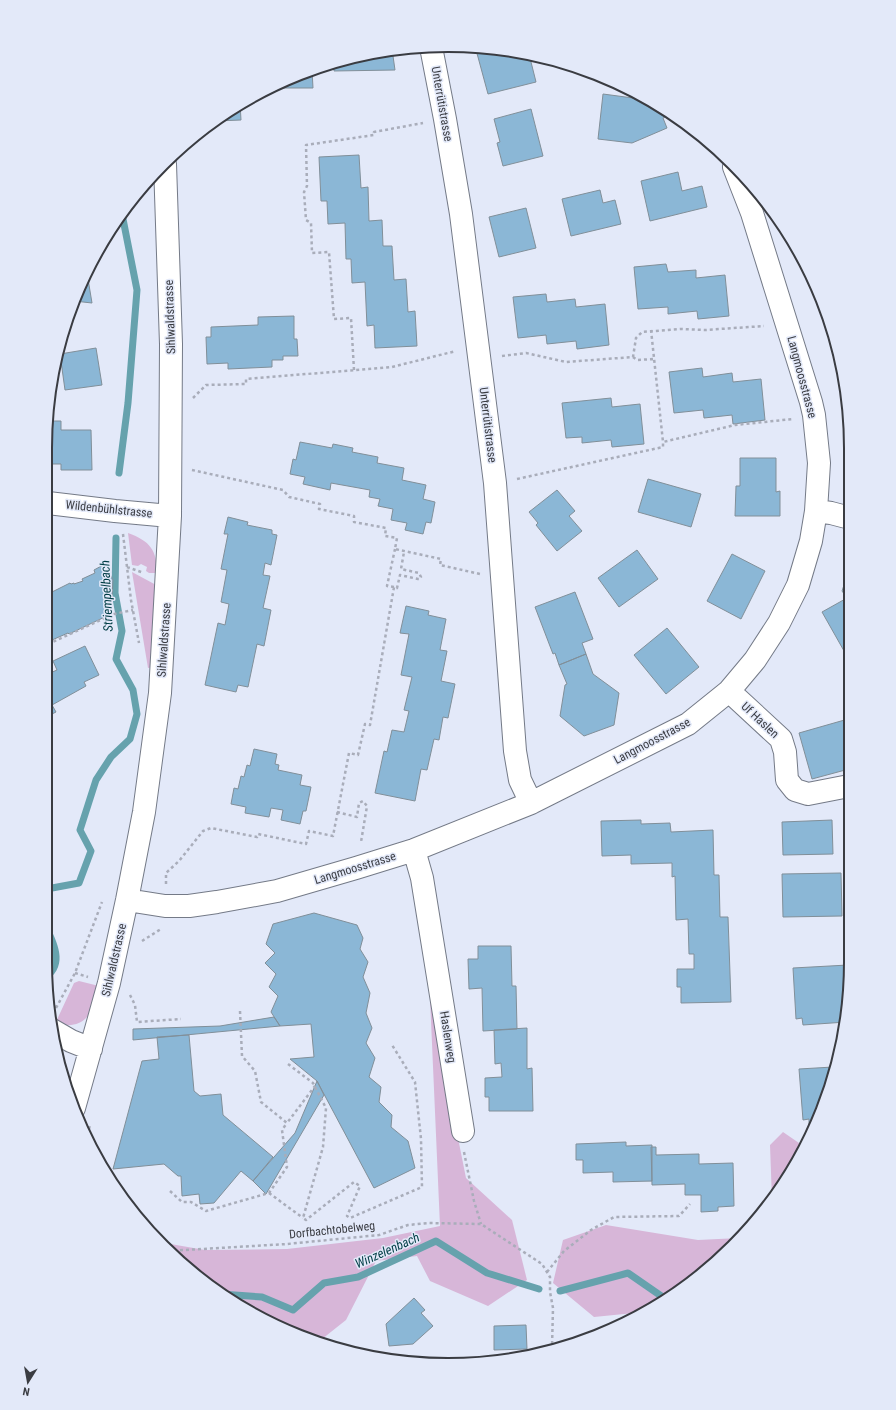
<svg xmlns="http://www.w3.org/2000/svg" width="896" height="1410" font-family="'Roboto Condensed',sans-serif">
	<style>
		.green { fill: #d7b6d8 }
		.water { fill: #66a2ad }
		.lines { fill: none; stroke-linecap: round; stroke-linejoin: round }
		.stream { stroke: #66a2ad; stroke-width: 7 }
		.building { fill: #8bb7d6; stroke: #818f99 }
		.minor-casing { stroke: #747a87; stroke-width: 24 }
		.path { stroke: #a9adba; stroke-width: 2.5; stroke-dasharray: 3 3; stroke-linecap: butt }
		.minor { stroke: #fff; stroke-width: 22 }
		.labels { text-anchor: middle; stroke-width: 3; stroke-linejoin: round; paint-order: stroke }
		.street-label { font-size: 12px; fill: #3a3c42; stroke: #e3e9f9 }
		.water-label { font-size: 13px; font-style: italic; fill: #003d45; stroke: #e3e9f9 }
		.rim { fill: none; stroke: #3a3c42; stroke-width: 2 }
	</style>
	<rect width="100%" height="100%" fill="#e3e9f9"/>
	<path class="green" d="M 128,533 C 150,541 157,550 157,573 L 149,573 L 146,571 L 147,567 L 141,564 L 138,566 L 132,565 Z
		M 132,572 L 158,586 L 153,667 L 148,668 Z
		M 79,981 L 99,986 C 94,1002 92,1023 71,1025 C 66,1026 60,1025 55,1024 L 74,983 Z
		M 430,998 L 466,1178 L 512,1220 L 527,1280 L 488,1306 L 430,1281 L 417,1256 L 376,1261 L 346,1320 L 317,1343 L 247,1311 L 203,1282 L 163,1247 L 159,1242 L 205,1250 L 287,1249 L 383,1238 L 440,1226 Z
		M 783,1132 L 799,1143 L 799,1153 L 772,1200 L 770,1145 Z
		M 606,1225 L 698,1240 L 739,1238 L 714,1265 L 672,1297 L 644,1312 L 594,1317 L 553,1283 L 563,1240 Z"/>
	<path class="water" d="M 48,923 C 57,942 69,964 48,980 Z"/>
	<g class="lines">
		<path class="stream" d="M 119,473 L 128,403 L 137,290 L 122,214
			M 48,890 L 52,888 L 79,883 L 91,851 L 80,830 L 96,780 L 111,757 L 130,739 L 137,714 L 133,690 L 116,659 L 122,631 L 115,593 L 116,538
			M 560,1291 L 628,1273 L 667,1300
			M 221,1294 L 262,1297 L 293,1310 L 324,1283 L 358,1277 L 436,1241 L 487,1273 L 539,1289"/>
	</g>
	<path class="building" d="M 475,46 L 525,54 L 526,59 L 530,58 L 536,82 L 488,94 Z
		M 392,49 L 395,70 L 334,71 L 334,69 L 312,70 L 313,88 L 275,88 L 275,86 L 319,66 Z
		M 603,94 L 633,98 L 640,95 L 671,114 L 663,118 L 667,128 L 632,143 L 598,139 Z
		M 240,103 L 241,120 L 216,121 Z
		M 531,109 L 543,156 L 503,166 L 497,143 L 500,142 L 494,119 Z
		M 359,155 L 361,188 L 368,187 L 369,221 L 382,220 L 383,246 L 392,246 L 394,280 L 406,279 L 408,312 L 415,311 L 417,346 L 375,348 L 374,325 L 367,326 L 365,282 L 352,283 L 351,259 L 346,259 L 345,223 L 328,224 L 327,201 L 321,201 L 319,157 Z
		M 678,172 L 682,191 L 702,186 L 707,207 L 650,221 L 641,181 Z
		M 600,190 L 603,203 L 615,200 L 621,224 L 571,236 L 562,199 Z
		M 526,208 L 536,248 L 499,257 L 489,217 Z
		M 666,264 L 668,272 L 696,270 L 696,278 L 725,275 L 729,316 L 698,319 L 697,311 L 668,314 L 668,307 L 638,309 L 634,267 Z
		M 87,273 L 92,303 L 74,301 L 76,294 Z
		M 546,294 L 547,302 L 575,299 L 576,307 L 605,304 L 609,345 L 577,349 L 576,341 L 547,344 L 546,335 L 518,338 L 513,297 Z
		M 294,316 L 294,339 L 297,339 L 298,356 L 283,356 L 283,360 L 272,360 L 272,367 L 228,369 L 228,363 L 207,364 L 206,337 L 211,337 L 211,327 L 258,325 L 258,317 Z
		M 96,348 L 102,385 L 65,390 L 60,354 Z
		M 702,368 L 703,377 L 732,373 L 733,382 L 761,379 L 765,420 L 733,424 L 732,415 L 704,418 L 703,410 L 674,413 L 669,372 Z
		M 611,398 L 612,407 L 640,404 L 644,444 L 612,447 L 611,440 L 582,443 L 582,437 L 566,438 L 562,403 Z
		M 48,421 L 61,421 L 61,430 L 91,430 L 92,470 L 61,470 L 61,464 L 48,464 Z
		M 300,442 L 332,448 L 333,444 L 353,448 L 352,452 L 378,457 L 377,463 L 404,468 L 402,480 L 426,485 L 423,499 L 435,502 L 431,523 L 426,522 L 423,534 L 405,530 L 407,523 L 391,520 L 393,509 L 378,506 L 380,499 L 369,497 L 370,490 L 331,483 L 330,490 L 303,484 L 305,477 L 290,474 L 293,459 L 296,460 Z
		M 740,458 L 776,458 L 776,492 L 780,491 L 780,516 L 735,516 L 736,486 L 740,486 Z
		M 648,479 L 701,494 L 691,527 L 638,512 Z
		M 557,490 L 575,511 L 569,516 L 582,531 L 557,551 L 536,525 L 538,523 L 529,512 Z
		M 228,517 L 248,522 L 247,525 L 272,530 L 272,534 L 277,535 L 271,565 L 265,563 L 263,575 L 270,576 L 263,608 L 271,610 L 264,646 L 257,644 L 248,687 L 238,685 L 236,692 L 205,685 L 218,623 L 225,625 L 229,604 L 221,602 L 227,570 L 221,569 L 228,534 L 224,534 Z
		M 637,550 L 658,579 L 619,607 L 598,578 Z
		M 732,554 L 765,571 L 741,619 L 707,601 Z
		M 105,564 L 113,580 L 111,614 L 69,634 L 68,633 L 52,640 L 50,637 L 48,638 L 48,594 L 70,583 L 71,584 L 74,583 L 74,584 L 83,581 L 82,579 L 95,573 L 94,570 Z
		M 849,570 L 849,657 L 848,658 L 822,612 L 847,598 L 842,591 Z
		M 575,592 L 593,639 L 582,643 L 586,654 L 559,665 L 555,653 L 553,654 L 535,607 Z
		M 406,606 L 429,611 L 428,615 L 446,619 L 440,650 L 447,651 L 441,681 L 455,684 L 448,718 L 443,717 L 439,740 L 434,739 L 427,770 L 421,769 L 415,801 L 375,793 L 384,751 L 387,752 L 392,730 L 404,732 L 409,711 L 404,710 L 412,677 L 401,675 L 409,634 L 400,633 Z
		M 667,628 L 699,667 L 666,694 L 634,655 Z
		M 85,646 L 99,675 L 84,682 L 86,686 L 52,705 L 56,712 L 48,716 L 48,674 L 57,670 L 53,661 Z
		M 586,654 L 593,674 L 619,693 L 614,725 L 584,736 L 560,716 L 565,685 L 567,684 L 559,665 Z
		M 848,719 L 849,769 L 812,779 L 799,733 Z
		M 254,749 L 277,754 L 275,764 L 279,765 L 278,770 L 302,775 L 300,785 L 311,787 L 306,811 L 303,811 L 300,824 L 281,820 L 283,810 L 271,808 L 269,817 L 245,813 L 246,807 L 231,804 L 234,788 L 238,789 L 241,776 L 244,777 L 247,765 L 250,766 Z
		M 641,820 L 641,824 L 670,823 L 671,832 L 713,830 L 714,875 L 719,875 L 720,917 L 728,917 L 731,1002 L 681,1003 L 681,987 L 677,987 L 677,969 L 694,969 L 694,954 L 689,954 L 688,919 L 676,920 L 675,876 L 672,877 L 672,863 L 631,864 L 631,855 L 602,856 L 601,821 Z
		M 832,820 L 833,854 L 783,855 L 782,822 Z
		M 841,873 L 842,916 L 783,917 L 782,874 Z
		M 314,913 L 357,925 L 363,938 L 360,949 L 368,962 L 363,977 L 370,993 L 366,1013 L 372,1028 L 366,1043 L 375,1058 L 369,1077 L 381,1087 L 379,1102 L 392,1115 L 391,1127 L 408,1141 L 415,1168 L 374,1188 L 317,1081 L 290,1059 L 314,1057 L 311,1024 L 280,1026 L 271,1012 L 278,996 L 269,987 L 276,974 L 265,963 L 275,953 L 266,944 L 273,924 Z
		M 478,946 L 511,946 L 512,986 L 516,986 L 517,1029 L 483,1031 L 482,988 L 469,989 L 468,959 L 478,959 Z
		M 848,965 L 848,1014 L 846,1022 L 803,1025 L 802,1018 L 796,1019 L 793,968 Z
		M 274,1017 L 280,1026 L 133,1040 L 133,1029 L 220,1026 Z
		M 527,1028 L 527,1069 L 532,1068 L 533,1111 L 489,1111 L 489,1097 L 485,1097 L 485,1078 L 502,1077 L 501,1063 L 495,1064 L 494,1030 Z
		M 189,1035 L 194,1091 L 200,1096 L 221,1094 L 223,1115 L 273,1157 L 253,1181 L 241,1171 L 214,1203 L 200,1204 L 199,1194 L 182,1196 L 181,1176 L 178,1176 L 164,1164 L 113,1169 L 142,1061 L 159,1059 L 157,1037 Z
		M 833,1067 L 820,1116 L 815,1126 L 809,1126 L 809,1119 L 803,1120 L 799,1069 Z
		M 317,1081 L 324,1095 L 266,1194 L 253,1181 L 295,1133 Z
		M 626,1142 L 626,1146 L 652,1145 L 652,1181 L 613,1182 L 613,1172 L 583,1173 L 583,1160 L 576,1160 L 576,1144 Z
		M 651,1147 L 656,1147 L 656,1155 L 699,1154 L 699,1164 L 733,1163 L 734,1206 L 718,1207 L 718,1211 L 701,1212 L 701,1195 L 685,1195 L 685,1184 L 652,1185 Z
		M 414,1298 L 425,1310 L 421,1313 L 433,1326 L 413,1344 L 389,1346 L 386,1324 Z
		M 526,1325 L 527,1349 L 494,1350 L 494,1326 Z"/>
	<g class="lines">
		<defs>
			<path id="minor" d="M 431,47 L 445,119 L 461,214 L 495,483 L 515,751 L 520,780 L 531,803
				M 48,503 L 115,511 L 170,516
				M 816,511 L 831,513 L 850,518
				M 729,691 L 781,739 L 785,752 L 787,780 L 795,790 L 808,794 L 849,786
				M 414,850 L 422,878 L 463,1131
				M 127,900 L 165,906 L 189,906 L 217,902 L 277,891 L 356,868 L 414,850 L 531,803 L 688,724 L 729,691 L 755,660 L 779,623 L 798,585 L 811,541 L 816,511 L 819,463 L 814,415 L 811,402 L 752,213 L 734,167
				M 52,1030 L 71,1041 L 91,1049
				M 74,1108 L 109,983 L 127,900 L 144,812 L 160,693 L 170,516 L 171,344 L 165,164"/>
		</defs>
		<use href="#minor" class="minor-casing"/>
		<path class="path" d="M 651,330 L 663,442
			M 502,356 L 526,353 L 566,362 L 633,357 L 636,338 L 642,332 L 680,329 L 705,330 L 764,326
			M 633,357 L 637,360 L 654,359
			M 354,370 L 351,318 L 334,319 L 329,252 L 312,253 L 311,223 L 306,220 L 304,192 L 307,186 L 306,145 L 374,135 L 374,132 L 423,123
			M 193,398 L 206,385 L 246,384 L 246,379 L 392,367 L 456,351
			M 192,470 L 283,490 L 289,497 L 320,504 L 319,509 L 354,516 L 354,522 L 386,528 L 385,536 L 397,538 L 395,549 L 441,559 L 440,565 L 480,574
			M 517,479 L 663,447 L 663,442 L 735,425 L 793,419
			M 123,534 L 131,600 L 139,643
			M 127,567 L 144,573
			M 394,587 L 387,586 L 395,549
			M 48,644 L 114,614 L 133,610
			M 337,812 L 357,817 L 359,803 L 363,801 L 367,806 L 361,842
			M 166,884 L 166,873 L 179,861 L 203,831 L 211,828 L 257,837 L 258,834 L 306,844 L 309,831 L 333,836 L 349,753 L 358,755 L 365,724 L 370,725 L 394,587 L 397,588 L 400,575 L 418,579 L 420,579 L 421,577 L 419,573 L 401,569 L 404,552
			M 142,941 L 161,929
			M 75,973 L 88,977
			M 130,995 L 135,1005 L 137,1022 L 181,1019
			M 48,1004 L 56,1007
			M 56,1008 L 75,973 L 102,902
			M 240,1011 L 242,1056 L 255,1071 L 261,1102 L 287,1123 L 315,1086
			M 288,1064 L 313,1083 L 326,1108 L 323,1147 L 303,1218 L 306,1220 L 354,1182 L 360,1186 L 347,1216 L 350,1218 L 422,1187 L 421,1139 L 415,1082 L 392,1045
			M 88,1135 L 90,1124
			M 464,1152 L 474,1201 L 481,1224
			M 170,1191 L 182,1202 L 191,1202 L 206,1211 L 269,1193 L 287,1167 L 282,1130 L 287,1123
			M 269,1193 L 303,1218
			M 168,1251 L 287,1244 L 379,1235 L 408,1225 L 429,1223 L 481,1224 L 542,1264 L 550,1277 L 550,1292 L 553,1308 L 552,1347 L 551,1352
			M 547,1272 L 564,1251 L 591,1230 L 614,1217 L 679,1216 L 690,1204"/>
		<use href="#minor" class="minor"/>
	</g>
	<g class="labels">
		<g class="street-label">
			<text transform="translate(442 104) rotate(80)" y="4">Unterrütistrasse</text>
			<text transform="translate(170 317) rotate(-92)" y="4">Sihlwaldstrasse</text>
			<text transform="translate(802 377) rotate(75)" y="4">Langmoosstrasse</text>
			<text transform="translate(488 425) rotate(83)" y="4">Unterrütistrasse</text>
			<text transform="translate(109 509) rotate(6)" y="4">Wildenbühlstrasse</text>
			<text transform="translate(164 640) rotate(-86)" y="4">Sihlwaldstrasse</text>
			<text transform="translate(760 720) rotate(43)" y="4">Uf Haslen</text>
			<text transform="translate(652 741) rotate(-28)" y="4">Langmoosstrasse</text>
			<text transform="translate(355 868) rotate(-17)" y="4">Langmoosstrasse</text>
			<text transform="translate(114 960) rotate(-77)" y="4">Sihlwaldstrasse</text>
			<text transform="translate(448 1037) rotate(81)" y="4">Haslenweg</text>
			<text transform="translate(332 1230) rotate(-6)" y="4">Dorfbachtobelweg</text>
		</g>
		<g class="water-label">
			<text transform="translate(106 596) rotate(-93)" y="5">Striempelbach</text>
			<text transform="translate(387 1250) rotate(-24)" y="5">Winzelenbach</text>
		</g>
	</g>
	<path d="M0 0H896V1410H0ZM448 52H448A396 396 0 0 1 844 448V962A396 396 0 0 1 448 1358H448A396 396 0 0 1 52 962V448A396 396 0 0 1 448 52Z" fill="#e3e9f9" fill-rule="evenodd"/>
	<path class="rim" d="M448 52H448A396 396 0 0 1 844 448V962A396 396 0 0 1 448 1358H448A396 396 0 0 1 52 962V448A396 396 0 0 1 448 52Z"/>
	<g transform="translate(28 1382) rotate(191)" stroke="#e3e9f9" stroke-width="3" paint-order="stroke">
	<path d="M0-3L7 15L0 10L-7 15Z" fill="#3a3c42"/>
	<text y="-6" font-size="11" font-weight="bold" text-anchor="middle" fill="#3a3c42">N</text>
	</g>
</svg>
